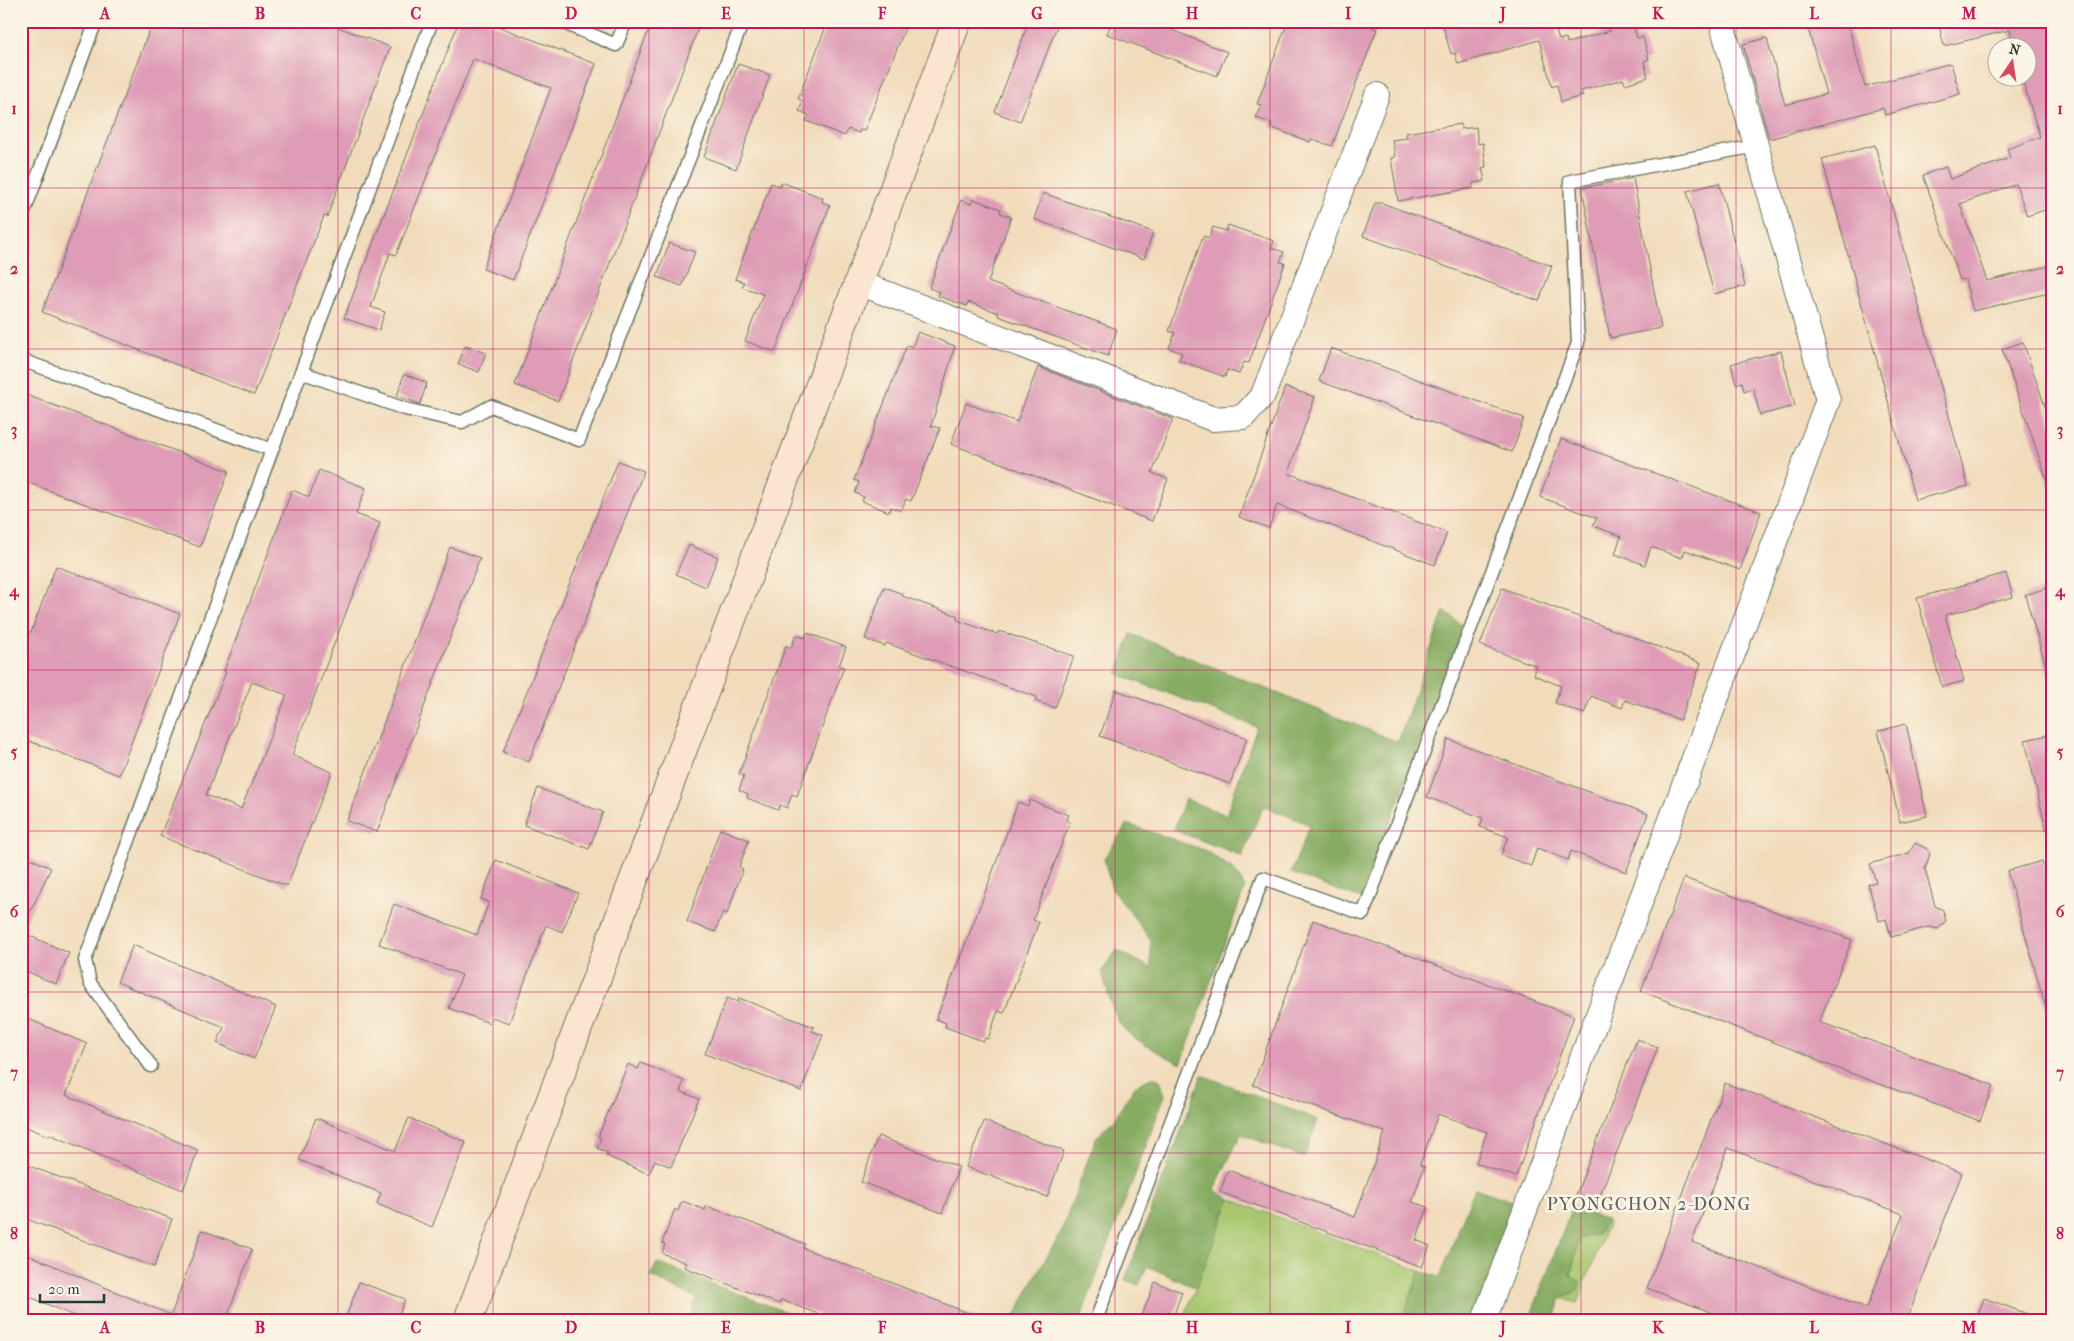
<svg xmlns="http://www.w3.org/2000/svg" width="2074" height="1341" font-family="'IM FELL French Canon',serif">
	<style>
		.green { fill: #a9c76f; stroke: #648252 }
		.forest { fill: #86ac62; stroke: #52744b }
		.building { fill: #de9cb6; fill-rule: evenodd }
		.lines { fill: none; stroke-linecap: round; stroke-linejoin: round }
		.lane-casing { stroke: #687463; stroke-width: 15 }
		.street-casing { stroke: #687463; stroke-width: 26 }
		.secondary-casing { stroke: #687463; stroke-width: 30 }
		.lane { stroke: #fff; stroke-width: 12 }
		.street { stroke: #fff; stroke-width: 24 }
		.secondary { stroke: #fce5d0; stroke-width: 28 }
		.grid { fill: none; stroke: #c2185b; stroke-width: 1; stroke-opacity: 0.55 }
		.labels { text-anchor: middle; stroke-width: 5; stroke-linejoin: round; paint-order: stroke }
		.quarter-label { font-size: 18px; letter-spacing: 1px; fill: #625e62; stroke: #fcf5e5 }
		.neatline { fill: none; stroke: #c2185b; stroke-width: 2 }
		.grid-label { font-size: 16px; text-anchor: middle; font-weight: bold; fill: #c2185b }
	</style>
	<rect width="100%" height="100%" fill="#fcf5e5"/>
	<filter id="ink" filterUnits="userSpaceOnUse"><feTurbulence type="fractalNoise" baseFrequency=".02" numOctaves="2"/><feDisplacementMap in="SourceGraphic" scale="10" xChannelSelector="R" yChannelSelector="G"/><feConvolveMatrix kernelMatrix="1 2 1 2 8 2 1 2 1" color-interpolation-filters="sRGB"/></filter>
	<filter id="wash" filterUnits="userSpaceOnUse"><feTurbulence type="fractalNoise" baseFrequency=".0096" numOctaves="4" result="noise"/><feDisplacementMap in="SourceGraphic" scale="20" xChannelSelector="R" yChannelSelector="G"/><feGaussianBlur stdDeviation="1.12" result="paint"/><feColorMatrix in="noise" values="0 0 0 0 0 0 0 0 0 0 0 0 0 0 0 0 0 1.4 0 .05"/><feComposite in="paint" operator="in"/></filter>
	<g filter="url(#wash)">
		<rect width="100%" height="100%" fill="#f1dbbb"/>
		<path class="green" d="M 1230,1199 L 1420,1271 L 1402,1320 L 1183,1320 Z
			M 1606,1220 L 1608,1224 L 1577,1303 L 1561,1298 L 1572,1292 L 1570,1275 L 1580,1238 L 1598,1234 Z"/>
		<path class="forest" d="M 1444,611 L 1462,625 L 1461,636 L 1361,899 L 1291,873 L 1310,825 L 1263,806 L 1242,856 L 1174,830 L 1185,799 L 1226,815 L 1257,727 L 1117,674 L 1131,634 L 1398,742 Z
			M 1127,824 L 1204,850 L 1233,869 L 1245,887 L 1181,1064 C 1162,1054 1140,1044 1124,1029 C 1113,1017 1106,986 1102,971 L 1117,950 L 1151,968 L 1151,940 L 1112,889 L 1104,859 Z
			M 1202,1075 L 1318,1120 L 1304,1158 L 1241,1134 L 1214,1190 L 1230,1199 L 1196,1288 L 1147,1266 L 1139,1285 L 1125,1280 Z
			M 1152,1077 L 1160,1080 L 1165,1095 L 1080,1320 L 1013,1320 L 1038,1271 L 1060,1235 L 1096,1138 L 1114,1119 L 1135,1086 Z
			M 1475,1188 L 1518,1203 L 1474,1320 L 1402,1320 L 1420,1271 L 1440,1277 Z
			M 1573,1206 L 1606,1220 L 1598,1234 L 1580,1238 L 1570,1275 L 1580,1281 L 1578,1291 L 1561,1298 L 1555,1320 L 1529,1320 Z
			M 657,1263 L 807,1320 L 689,1320 L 696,1298 L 650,1276 Z"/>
		<g id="blocks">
			<path class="building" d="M 153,21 L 322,21 L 390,47 L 327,217 L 324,216 L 254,395 L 42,312 Z
				M 459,21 L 484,21 L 596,64 L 513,280 L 483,269 L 551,88 L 473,59 L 396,255 L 390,253 L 371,307 L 385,312 L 379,330 L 344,318 Z
				M 652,21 L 701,21 L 558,401 L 515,385 Z
				M 828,21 L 908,21 L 864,131 L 860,130 L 859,133 L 848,129 L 845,136 L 806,121 L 809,115 L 799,111 L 803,101 L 798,99 Z
				M 1029,21 L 1059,21 L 1020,122 L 995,112 Z
				M 1112,21 L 1149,21 L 1227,52 L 1217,76 L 1107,34 Z
				M 1288,21 L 1374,21 L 1371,27 L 1377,29 L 1332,146 L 1311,139 L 1310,142 L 1270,127 L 1272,123 L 1256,118 L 1261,105 L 1257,104 Z
				M 1446,21 L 1553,21 L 1559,40 L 1566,38 L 1567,43 L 1610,31 L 1609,26 L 1632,21 L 1637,38 L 1643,37 L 1649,59 L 1644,61 L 1648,77 L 1625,84 L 1623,79 L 1581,91 L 1583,96 L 1561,102 L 1557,85 L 1552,87 L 1539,40 L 1458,64 L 1455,53 L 1451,54 L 1443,26 L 1447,26 Z
				M 1806,21 L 1847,21 L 1865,87 L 1951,63 L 1960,94 L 1885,115 L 1883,108 L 1769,139 L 1743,44 L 1767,38 L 1785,105 L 1826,94 Z
				M 1938,21 L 2053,21 L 2053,207 L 2027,216 L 2016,184 L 1960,204 L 1987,281 L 2049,266 L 2053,292 L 1973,311 L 1965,279 L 1960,280 L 1923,175 L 1946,167 L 1950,179 L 2010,158 L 2007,149 L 2040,137 L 2022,78 L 2026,78 L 2026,48 L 2014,48 L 2010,30 L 1944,46 Z
				M 738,64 L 770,75 L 736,169 L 704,157 Z
				M 1461,124 L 1461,129 L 1476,127 L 1478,144 L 1483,143 L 1486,167 L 1482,168 L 1485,181 L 1473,183 L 1473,188 L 1398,201 L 1391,158 L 1395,157 L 1392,140 L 1407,138 L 1406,133 Z
				M 1875,145 L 1968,486 L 1915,500 L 1822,159 Z
				M 1633,178 L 1661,328 L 1610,338 L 1582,188 Z
				M 781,182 L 823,198 L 822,202 L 830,205 L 775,352 L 745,341 L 763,294 L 742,287 L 744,282 L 735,279 L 771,183 L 780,186 Z
				M 1719,183 L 1745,286 L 1714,294 L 1687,191 Z
				M 1043,193 L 1153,232 L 1144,259 L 1034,219 Z
				M 973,199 L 1001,209 L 1000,213 L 1011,217 L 988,282 L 1117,329 L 1108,356 L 998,316 L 999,313 L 968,302 L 967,306 L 938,296 L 940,292 L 929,288 L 961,200 L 971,204 Z
				M 1375,203 L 1382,203 L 1552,266 L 1539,301 L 1363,236 Z
				M 1228,225 L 1274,241 L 1271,248 L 1284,252 L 1280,262 L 1285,263 L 1249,363 L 1244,362 L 1239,374 L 1227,370 L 1225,377 L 1179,360 L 1182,353 L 1169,348 L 1175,333 L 1169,331 L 1203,236 L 1209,238 L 1213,227 L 1226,231 Z
				M 669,243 L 695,252 L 682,286 L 657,277 Z
				M 918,332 L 955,346 L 931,426 L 940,428 L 923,471 L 911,501 L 906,499 L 901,511 L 891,507 L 889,512 L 862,501 L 864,497 L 855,493 L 859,482 L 854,480 L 907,345 L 912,347 Z
				M 2023,342 L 2053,430 L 2053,489 L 2050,489 L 2002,349 Z
				M 465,346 L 486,353 L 479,372 L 458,364 Z
				M 1331,348 L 1524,418 L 1512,452 L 1319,381 Z
				M 1781,351 L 1795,406 L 1760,415 L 1753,388 L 1744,391 L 1742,382 L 1736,384 L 1731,364 Z
				M 1038,367 L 1173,419 L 1152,473 L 1168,479 L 1152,521 L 951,444 L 966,403 L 1017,422 Z
				M 404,374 L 427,383 L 420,404 L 397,396 Z
				M 1285,387 L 1315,397 L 1288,473 L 1447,533 L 1435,565 L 1277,505 L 1269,528 L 1239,517 Z
				M 21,393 L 229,471 L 200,547 L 21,480 Z
				M 1561,439 L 1761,512 L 1740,570 L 1685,550 L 1682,558 L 1651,547 L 1645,565 L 1615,554 L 1621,536 L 1593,526 L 1597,518 L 1540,497 Z
				M 618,461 L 644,471 L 529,762 L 503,752 Z
				M 319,470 L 366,488 L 356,514 L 380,523 L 292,755 L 332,772 L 287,886 L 160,836 L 226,672 L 224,671 L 292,490 L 309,497 ZM 252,682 L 287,695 L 241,809 L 206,795 Z
				M 689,545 L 718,557 L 706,587 L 676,574 Z
				M 450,547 L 480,558 L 377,832 L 347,821 Z
				M 56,566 L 180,614 L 119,775 L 21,738 L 21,629 L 31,632 Z
				M 2006,573 L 2013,597 L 1945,615 L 1964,681 L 1942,687 L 1917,598 Z
				M 2053,586 L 2053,673 L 2048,673 L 2025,595 Z
				M 884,587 L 903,594 L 902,596 L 958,616 L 957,620 L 997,634 L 999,631 L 1074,656 L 1055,708 L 1035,701 L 1037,697 L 886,643 L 885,646 L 865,639 Z
				M 1502,588 L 1701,663 L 1680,720 L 1625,700 L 1622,708 L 1591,696 L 1584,714 L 1555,703 L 1561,686 L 1534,675 L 1537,666 L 1480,645 Z
				M 807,633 L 846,647 L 839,666 L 844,667 L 797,796 L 792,794 L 787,808 L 780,805 L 778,810 L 747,798 L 748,794 L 739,790 L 744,776 L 739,774 L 786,646 L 791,648 L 796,635 L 805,638 Z
				M 1116,690 L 1247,738 L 1230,784 L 1100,736 Z
				M 1906,724 L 1927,816 L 1900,822 L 1878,731 Z
				M 2053,734 L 2053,828 L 2046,829 L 2025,740 Z
				M 1448,739 L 1648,814 L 1626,872 L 1571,851 L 1568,860 L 1537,848 L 1531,866 L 1501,855 L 1508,837 L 1480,827 L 1483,818 L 1427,797 Z
				M 538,788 L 603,812 L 589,849 L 524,825 Z
				M 1030,800 L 1069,815 L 1066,820 L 1070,822 L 1033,920 L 1039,922 L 1004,1013 L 998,1011 L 988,1039 L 985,1038 L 983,1041 L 945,1027 L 946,1023 L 936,1019 L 982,901 L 1018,802 L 1028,806 Z
				M 720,829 L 749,840 L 739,867 L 743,869 L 727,914 L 723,912 L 715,932 L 687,922 Z
				M 1915,843 L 1927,849 L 1930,854 L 1925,869 L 1935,906 L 1943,910 L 1946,921 L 1938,929 L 1929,927 L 1891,937 L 1886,919 L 1879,921 L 1868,884 L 1876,882 L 1870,864 L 1909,853 Z
				M 21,854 L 51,868 L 21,931 Z
				M 496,860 L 578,893 L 562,932 L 546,925 L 509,1023 L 492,1017 L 489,1023 L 449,1008 L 462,975 L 379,944 L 394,904 L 477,935 L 489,902 L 481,899 Z
				M 2042,861 L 2053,901 L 2053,1015 L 2048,1015 L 2007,871 Z
				M 1684,878 L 1852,940 L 1819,1022 L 1993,1085 L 1980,1121 L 1815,1060 L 1815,1058 L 1641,991 Z
				M 1313,920 L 1574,1016 L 1516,1177 L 1476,1163 L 1487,1132 L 1438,1114 L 1420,1165 L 1424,1167 L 1412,1202 L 1428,1207 L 1416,1240 L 1430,1246 L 1422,1267 L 1220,1192 L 1228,1170 L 1355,1217 L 1385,1132 L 1253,1085 Z
				M 21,932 L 69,953 L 56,984 L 21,969 Z
				M 133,945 L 276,1007 L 254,1059 L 217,1043 L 224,1027 L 117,982 Z
				M 727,998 L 738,1002 L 739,998 L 780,1014 L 814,1027 L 812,1031 L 823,1035 L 801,1091 L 705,1054 Z
				M 21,1016 L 87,1044 L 66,1095 L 198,1150 L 183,1190 L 49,1134 L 49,1136 L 21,1125 Z
				M 1637,1039 L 1658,1047 L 1597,1203 L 1576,1195 Z
				M 641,1063 L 684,1081 L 680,1091 L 699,1099 L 671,1167 L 655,1160 L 649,1174 L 606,1156 L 608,1153 L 597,1148 L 601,1138 L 598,1137 L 628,1064 L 638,1069 Z
				M 1725,1083 L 1962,1173 L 1907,1320 L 1731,1320 L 1647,1288 ZM 1728,1148 L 1903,1214 L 1867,1308 L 1692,1242 Z
				M 316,1118 L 395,1151 L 409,1118 L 466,1142 L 432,1227 L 377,1204 L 381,1193 L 299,1160 Z
				M 984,1121 L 1064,1151 L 1047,1197 L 966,1167 Z
				M 878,1136 L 959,1167 L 942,1213 L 861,1182 Z
				M 21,1163 L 172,1219 L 154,1267 L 21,1217 Z
				M 682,1201 L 705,1210 L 707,1206 L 785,1236 L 805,1244 L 803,1248 L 986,1320 L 834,1320 L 781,1300 L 779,1304 L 684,1267 L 686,1263 L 662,1253 L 665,1244 L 662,1243 L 675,1209 L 678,1211 Z
				M 202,1230 L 252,1249 L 226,1320 L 84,1320 L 21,1293 L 21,1252 L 171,1315 Z
				M 359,1282 L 405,1299 L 397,1320 L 345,1320 Z
				M 1155,1282 L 1182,1292 L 1172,1320 L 1140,1320 Z
				M 1984,1298 L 2038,1318 L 2037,1320 L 1976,1320 Z"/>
		</g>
	</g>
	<g filter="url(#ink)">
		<use href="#blocks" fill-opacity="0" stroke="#687463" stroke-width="1"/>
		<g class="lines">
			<defs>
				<path id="lane" d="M 559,21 L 616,45 L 626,21
					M 21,220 L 96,21
					M 21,360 L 272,450 L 432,21
					M 301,372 L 405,409 L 462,422 L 491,406 L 579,440 L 743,21
					M 151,1066 L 90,983 L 85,960 L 272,450
					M 1096,1320 L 1263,878 L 1363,914 L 1578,343 L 1570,181 L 1756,146"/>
				<path id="street" d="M 859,283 L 1213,419 L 1243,417 L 1263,395 L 1377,95
					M 1484,1320 L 1828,400 L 1721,21"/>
				<path id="secondary" d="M 468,1320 L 957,21"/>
			</defs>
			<use href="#lane" class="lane-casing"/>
			<use href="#street" class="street-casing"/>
			<use href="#secondary" class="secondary-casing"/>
			<use href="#lane" class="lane"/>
			<use href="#street" class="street"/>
			<use href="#secondary" class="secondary"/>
		</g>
	</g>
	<path class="grid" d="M 183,21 L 183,1320M 338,21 L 338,1320M 493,21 L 493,1320M 649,21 L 649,1320M 804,21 L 804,1320M 959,21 L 959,1320M 1115,21 L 1115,1320M 1270,21 L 1270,1320M 1425,21 L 1425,1320M 1581,21 L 1581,1320M 1736,21 L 1736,1320M 1891,21 L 1891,1320M 21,188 L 2053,188M 21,349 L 2053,349M 21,510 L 2053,510M 21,670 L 2053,670M 21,831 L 2053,831M 21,992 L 2053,992M 21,1153 L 2053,1153"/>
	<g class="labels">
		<g class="quarter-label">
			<text x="1649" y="1210">PYONGCHON 2-DONG</text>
		</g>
	</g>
	<rect width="2074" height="1341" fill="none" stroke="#fcf5e5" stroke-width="55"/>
	<g transform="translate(2012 62) rotate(13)"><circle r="24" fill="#fcf5e5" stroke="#a4ab9e"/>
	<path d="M0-4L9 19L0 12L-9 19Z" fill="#d1495b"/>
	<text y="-8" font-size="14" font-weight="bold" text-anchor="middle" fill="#1f3d34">N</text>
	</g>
	<path d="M40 1294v8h64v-8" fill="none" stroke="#1f3d34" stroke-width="2.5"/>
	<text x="48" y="1294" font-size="15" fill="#1f3d34" stroke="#fcf5e5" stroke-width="4" paint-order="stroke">20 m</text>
	<rect x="28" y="28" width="2018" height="1286" class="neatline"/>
	<g class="grid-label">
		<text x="105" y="19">A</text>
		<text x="260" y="19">B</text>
		<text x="416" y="19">C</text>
		<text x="571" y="19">D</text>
		<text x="726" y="19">E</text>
		<text x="882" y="19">F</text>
		<text x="1037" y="19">G</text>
		<text x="1192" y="19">H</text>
		<text x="1348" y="19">I</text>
		<text x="1503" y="19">J</text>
		<text x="1658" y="19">K</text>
		<text x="1814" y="19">L</text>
		<text x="1969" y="19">M</text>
		<text x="14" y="114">1</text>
		<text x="2060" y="114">1</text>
		<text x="14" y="274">2</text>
		<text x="2060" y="274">2</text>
		<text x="14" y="435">3</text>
		<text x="2060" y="435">3</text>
		<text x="14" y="596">4</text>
		<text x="2060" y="596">4</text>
		<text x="14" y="757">5</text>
		<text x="2060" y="757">5</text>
		<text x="14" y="917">6</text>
		<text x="2060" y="917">6</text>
		<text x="14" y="1078">7</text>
		<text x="2060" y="1078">7</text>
		<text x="14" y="1239">8</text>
		<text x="2060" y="1239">8</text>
		<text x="105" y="1333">A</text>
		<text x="260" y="1333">B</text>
		<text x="416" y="1333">C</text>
		<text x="571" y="1333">D</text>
		<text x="726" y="1333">E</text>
		<text x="882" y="1333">F</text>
		<text x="1037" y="1333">G</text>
		<text x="1192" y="1333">H</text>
		<text x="1348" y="1333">I</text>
		<text x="1503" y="1333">J</text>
		<text x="1658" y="1333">K</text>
		<text x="1814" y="1333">L</text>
		<text x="1969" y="1333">M</text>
	</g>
</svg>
